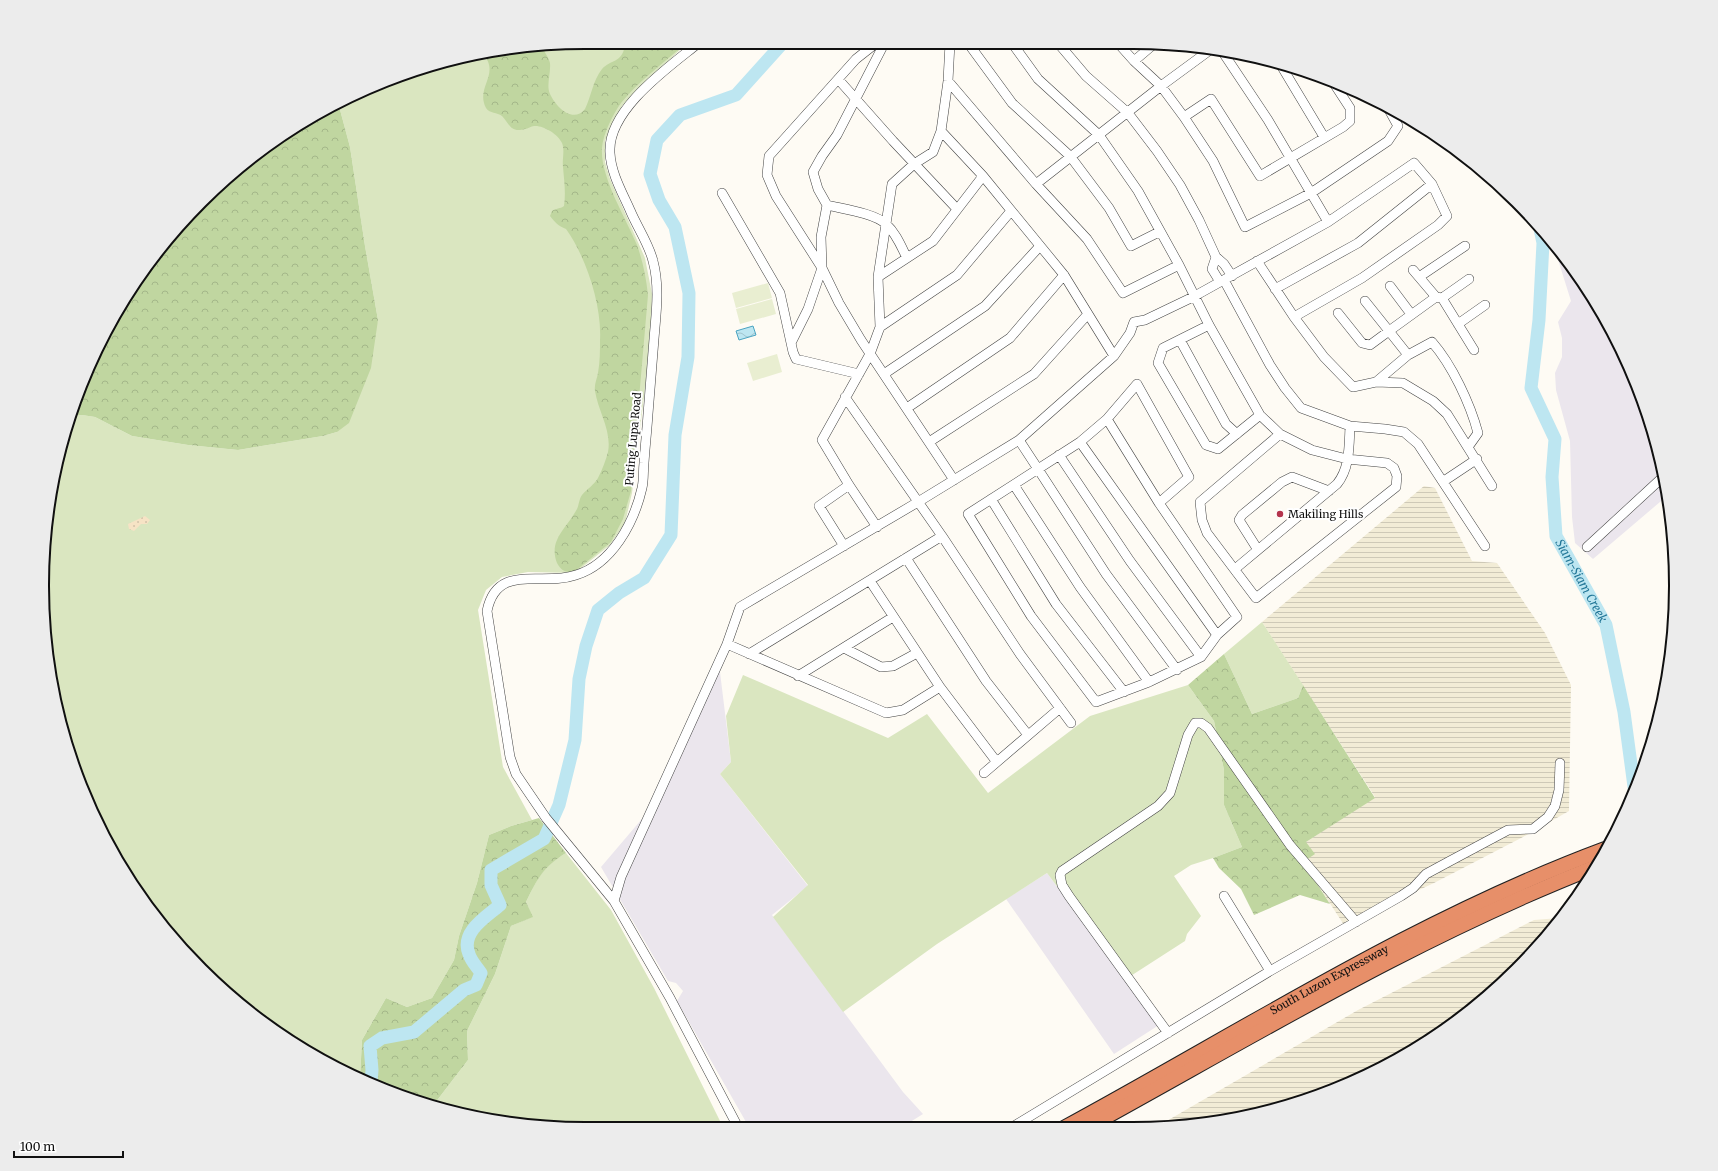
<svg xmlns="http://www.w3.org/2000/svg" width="1718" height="1171" font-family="Merriweather,serif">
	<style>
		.industrial { fill: #ebe6ed }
		.farmland { fill: url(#farmland-rules) }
		.grass { fill: #dae6c0 }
		.forest { fill: url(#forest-crowns) }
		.sand { fill: url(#sand-dots) }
		.pitch { fill: #e9eed1 }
		.water { fill: url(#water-waves); stroke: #4aa4c2 }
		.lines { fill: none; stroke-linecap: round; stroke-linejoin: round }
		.river { stroke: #bde6f1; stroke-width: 13 }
		.minor-casing { stroke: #434343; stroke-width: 10 }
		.highway-casing { stroke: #212121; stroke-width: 16 }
		.minor { stroke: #fff; stroke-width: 9 }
		.highway { stroke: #e78f69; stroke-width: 14 }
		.poi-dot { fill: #b4344d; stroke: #fff; stroke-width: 1.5 }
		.labels { text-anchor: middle; stroke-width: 4; stroke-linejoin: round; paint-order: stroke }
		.street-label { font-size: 11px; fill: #101010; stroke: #fff }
		.poi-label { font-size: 11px; fill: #101010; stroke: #fff; text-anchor: start }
		.water-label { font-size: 12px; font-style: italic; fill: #237798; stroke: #fff }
		.rim { fill: none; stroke: #101010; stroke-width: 2 }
	</style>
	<defs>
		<pattern id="farmland-rules" width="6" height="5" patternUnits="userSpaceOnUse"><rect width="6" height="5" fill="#f2ecd6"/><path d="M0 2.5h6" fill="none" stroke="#cec9b7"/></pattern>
		<pattern id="forest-crowns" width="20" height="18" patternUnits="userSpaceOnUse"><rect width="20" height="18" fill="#c0d6a0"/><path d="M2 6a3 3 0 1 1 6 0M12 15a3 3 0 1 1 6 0" fill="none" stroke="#a4b789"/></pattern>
		<pattern id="sand-dots" width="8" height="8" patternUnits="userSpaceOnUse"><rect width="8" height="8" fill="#f6e3c5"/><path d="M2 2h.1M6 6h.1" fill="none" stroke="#d2c2a8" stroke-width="1.8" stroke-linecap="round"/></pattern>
		<pattern id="water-waves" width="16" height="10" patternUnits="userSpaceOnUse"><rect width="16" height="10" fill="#bde6f1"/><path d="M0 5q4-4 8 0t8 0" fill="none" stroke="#a1c4ce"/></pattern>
	</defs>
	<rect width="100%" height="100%" fill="#fefbf4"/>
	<path class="industrial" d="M 1554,247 L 1584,283 L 1635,377 L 1666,479 L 1667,496 L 1593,559 L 1575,543 L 1572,517 L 1570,441 L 1556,390 L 1555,373 L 1562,357 L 1562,338 L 1558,322 L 1571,301 Z
		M 719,664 L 731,762 L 720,774 L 808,886 L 772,915 L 903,1092 L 923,1114 L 899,1129 L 750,1129 L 677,1001 L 683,991 L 676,983 L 668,981 L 601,867 L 664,793 Z
		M 1047,873 L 1159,1025 L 1114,1054 L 1006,899 Z"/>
	<path class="farmland" d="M 1424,486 L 1435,488 L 1472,561 L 1497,563 L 1545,633 L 1571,685 L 1569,811 L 1523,837 L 1434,883 L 1344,925 L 1303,862 L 1306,842 L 1375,797 L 1262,622 Z
		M 1559,918 L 1517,970 L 1435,1037 L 1341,1088 L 1239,1119 L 1158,1126 L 1358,1010 L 1534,920 Z"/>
	<path class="grass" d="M 685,45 L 622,106 L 605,141 L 605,162 L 610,179 L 645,258 L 652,294 L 650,348 L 632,493 L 625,523 L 610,545 L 575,573 L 528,572 L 502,577 L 486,590 L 478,610 L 503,767 L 532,820 L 511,826 L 489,835 L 477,883 L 459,936 L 454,960 L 432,998 L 407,1007 L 386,998 L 362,1040 L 360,1078 L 345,1073 L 283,1037 L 201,970 L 115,857 L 83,793 L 52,692 L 43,550 L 52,479 L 72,416 L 82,415 L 95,417 L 132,436 L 188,445 L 238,450 L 323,436 L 337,432 L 378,320 L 365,246 L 350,147 L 339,106 L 411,71 L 514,47 Z
		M 1262,622 L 1303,685 L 1298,698 L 1252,714 L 1224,654 Z
		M 743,675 L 888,738 L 927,714 L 988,793 L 1090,716 L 1188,685 L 1214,721 L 1224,770 L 1224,805 L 1242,847 L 1213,858 L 1191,865 L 1174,876 L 1201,916 L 1187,934 L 1185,941 L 1126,979 L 1047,873 L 937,944 L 843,1012 L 773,917 L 808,885 L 720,774 L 731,762 L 726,716 Z
		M 566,853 L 611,910 L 654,988 L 724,1129 L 585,1129 L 480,1119 L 435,1103 L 468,1060 L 467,1031 L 495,974 L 511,926 L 532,917 L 526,902 C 538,878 542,867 566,853 Z"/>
	<path class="forest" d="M 684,45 C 662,64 639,81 621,103 C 613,114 603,134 602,148 C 600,177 626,218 637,245 C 643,262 646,277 648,295 L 631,491 L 623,519 L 611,542 L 574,572 C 567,573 561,571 557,563 C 548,540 567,528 577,509 C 579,505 579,499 582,495 C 587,489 594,485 598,478 C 602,470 606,460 608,452 C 612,431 598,411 595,391 C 594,384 597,379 598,373 C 600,362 600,350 600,340 C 602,305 586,257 566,229 C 558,226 555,222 550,216 L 552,211 C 556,208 560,209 564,206 C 566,192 564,180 563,167 C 562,158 565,151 562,143 C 558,134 543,125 534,126 C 531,126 528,129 525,129 C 511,133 510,125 502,116 C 497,112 490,114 486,108 C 475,87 501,74 483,54 L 514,47 L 541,46 C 544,51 549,58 550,63 C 551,73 546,86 550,94 C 556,107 573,124 585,109 C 591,97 593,80 602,69 C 611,59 621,64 625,46 Z
		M 339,106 L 350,147 L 365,246 L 378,320 L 371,368 L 349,423 L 337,432 L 323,436 L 238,450 L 188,445 L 132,436 L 95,417 L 82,415 L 72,416 L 83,378 L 154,254 L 201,201 L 283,134 Z
		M 1224,654 L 1252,714 L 1298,698 L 1303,685 L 1375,798 L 1306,842 L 1315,854 L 1303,862 L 1330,904 L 1300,895 L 1254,915 L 1241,889 L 1219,868 L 1213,858 L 1242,847 L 1224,805 L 1224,770 L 1214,721 L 1188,685 Z
		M 539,818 L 566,853 C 543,867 538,878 526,902 L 533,917 L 511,926 L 495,974 L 467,1031 L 468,1060 L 435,1103 L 360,1078 L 362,1040 L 386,998 L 407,1007 L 432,998 L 454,960 L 459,936 L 477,883 L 489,835 L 511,826 Z"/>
	<path class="sand" d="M 145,516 L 150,520 L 147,524 L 141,524 L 134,531 L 129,529 L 128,524 Z"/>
	<path class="pitch" d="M 768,283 L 772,298 L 736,308 L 732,293 Z
		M 772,299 L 776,314 L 740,324 L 736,309 Z
		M 777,354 L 782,372 L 753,381 L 747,363 Z"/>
	<path class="water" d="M 753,326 L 756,335 L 739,340 L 736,331 Z"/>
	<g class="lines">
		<g class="river">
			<path id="s1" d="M 1540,229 L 1543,243 L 1539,320 L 1531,388 L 1555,439 L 1552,477 L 1556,536 L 1606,625 L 1624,712 L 1635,794"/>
			<path d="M 371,1082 L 372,1070 L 370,1046 L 382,1038 L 414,1032 L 464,990 L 476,985 L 481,973 C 477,967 471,961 469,954 C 460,932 486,917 500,905 L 491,885 L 491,870 L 544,839 L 559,805 L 575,740 L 579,679 L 586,646 L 598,610 L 619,593 L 644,578 L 671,535 L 675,435 L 688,357 L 689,293 L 675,227 L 659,200 L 650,174 L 657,140 L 680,115 L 736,95 L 781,45"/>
		</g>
		<defs>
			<path id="minor" d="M 1117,42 L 1134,61 L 1161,86 L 1184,117 L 1213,161 L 1245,227 L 1311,193 L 1388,141 L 1398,126 L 1387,106
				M 968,43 L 1012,103 L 1070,156 L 1109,208 L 1131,246 L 1159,232
				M 1012,43 L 1038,79 L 1099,135 L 1138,191 L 1179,265 L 1209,325 L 1260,415 L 1280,434 L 1312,450 L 1347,459 L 1387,463 L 1394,468 L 1397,476 L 1396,487 L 1256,598 L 1207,533 L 1202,520 L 1200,502 L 1280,434
				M 1058,43 L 1086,76 L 1128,113 L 1157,151 L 1180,185 L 1199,220 L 1216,257 L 1224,264 L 1232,276
				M 875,44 L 856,59 L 769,156 L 767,175 L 776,196 L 822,268 L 839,303 L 861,340 L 954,480
				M 696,45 C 666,69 607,111 610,153 C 611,173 622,192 630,210 C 637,227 649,244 653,261 C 660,287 656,314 654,339 C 652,364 650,389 648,414 C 647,430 645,447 644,463 C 643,471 644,480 642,488 C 634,523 612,564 576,575 C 541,587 497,562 487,611 L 510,757 L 516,774 L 546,818 L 614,901 L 670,998 L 739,1129
				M 1222,51 L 1268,120 L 1328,222
				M 1134,61 L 1154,44
				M 1282,67 L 1324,137
				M 838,79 L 893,141 L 957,209
				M 948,81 L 1036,184 L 1087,239 L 1123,293 L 1179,265
				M 1184,117 L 1211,99 L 1260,176 L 1343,127 L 1350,121 L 1350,108 L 1335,85
				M 941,131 L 983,176 L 1064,275 L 1114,356
				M 1036,184 L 1161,86 L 1210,50
				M 722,193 L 780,293 L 793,352 L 796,359 L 859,374
				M 827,205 C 843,209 874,213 886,224 C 896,233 901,246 907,258
				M 1216,257 L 1212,269 L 1220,282
				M 1257,261 L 1294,317 L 1324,357 L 1353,387 L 1376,382 L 1403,383 L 1433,401 L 1447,414 L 1492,486
				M 878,277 L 933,241 L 983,176
				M 1419,277 L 1465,246
				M 1224,280 L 1270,365 L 1285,388 L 1301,408 L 1350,426 L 1385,429 L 1404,432 L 1418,444 L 1485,546
				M 1390,286 L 1411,314
				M 1275,289 L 1358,243 L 1432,184
				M 1436,297 L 1442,298 L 1474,350
				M 1442,298 L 1469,279
				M 1365,301 L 1389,331 L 1436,297 L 1413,270
				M 1338,313 L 1362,343 L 1370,345 L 1389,331 L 1408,355
				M 1458,324 L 1485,305
				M 1209,325 L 1163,348 L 1158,363 L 1206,445 L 1218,449 L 1260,415
				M 880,327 L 957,275 L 1011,211
				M 1180,340 L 1226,424 L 1237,434
				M 791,343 L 808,309 L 822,268 L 821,237 L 827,205 L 818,189 L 813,172 L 822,156 L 837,135 L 884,44
				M 884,374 L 985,306 L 1040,246
				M 1376,382 L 1408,355 L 1432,342 C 1452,365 1470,403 1478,433 L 1468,447
				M 845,397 L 942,536 L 1020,654 L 1071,723
				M 907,408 L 1010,338 L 1064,275
				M 1107,419 L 1159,503 L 1237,617 L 1217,635 L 1201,657 L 1149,682 L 1096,702 L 1031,616 L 968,514 L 1080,442 L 1107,419 L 1137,384 L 1189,477 L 1159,503
				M 1019,440 L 1038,469 L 1106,574 L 1177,670
				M 929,442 L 1034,374 L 1088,314
				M 1080,442 L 1217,635
				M 1059,455 L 1130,561 L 1201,657
				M 1444,481 L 1477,459
				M 1014,485 L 1080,587 L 1149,682
				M 991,499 L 1056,604 L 1124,692
				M 877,527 L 849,485 L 822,440 L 870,354 L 880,327 L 878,277 L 892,184 L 914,164 L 933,152 L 941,131 L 948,81 L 950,43
				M 844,546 L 819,506 L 849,485
				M 1587,547 L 1664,476
				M 1258,550 L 1239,520 L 1242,515 L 1282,482 L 1292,477 L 1329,491
				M 906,558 L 986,681 L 1028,735
				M 1235,569 L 1337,484 C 1350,468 1349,446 1350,426
				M 870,581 L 940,687 L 996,761
				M 727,644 L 740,607 L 918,502 L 1019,440 L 1114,356 L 1130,333 L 1134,322 L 1145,320 L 1193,297 L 1328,222 L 1414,163 L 1432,184 L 1447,216 L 1438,225 L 1362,278 L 1294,317
				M 844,648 L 881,667 L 893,666 L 917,653
				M 749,654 L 942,536
				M 798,676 L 893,617
				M 984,773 L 1060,708
				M 614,901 L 621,877 L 727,644 L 886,713 L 903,710 L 940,687
				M 1270,971 L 1401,896 L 1413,888 L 1426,874 L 1450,861 L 1508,830 L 1533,829 L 1548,817 L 1555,806 L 1559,790 L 1560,763
				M 1168,1033 L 1069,896 L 1062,885 L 1060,875 L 1062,871 L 1158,806 L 1170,793 L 1188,735 L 1195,723 L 1201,723 L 1208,728 L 1290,845 L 1356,922
				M 1009,1129 L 1270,971 L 1224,896"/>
			<g id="highway">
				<path id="s2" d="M 1062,1129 C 1241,1032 1414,920 1605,849"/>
				<path d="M 1084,1129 C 1252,1037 1416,937 1595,867"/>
			</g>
		</defs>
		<use href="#minor" class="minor-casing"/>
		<use href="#highway" class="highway-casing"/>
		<use href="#minor" class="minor"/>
		<use href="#highway" class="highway"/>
	</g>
	<circle class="poi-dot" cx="1280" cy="514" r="4"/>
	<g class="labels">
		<g class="street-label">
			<text transform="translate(633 439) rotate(-85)" y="4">Puting Lupa Road</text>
			<text dy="4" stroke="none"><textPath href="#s2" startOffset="306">South Luzon Expressway</textPath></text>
		</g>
		<g class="poi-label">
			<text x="1288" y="518">Makiling Hills</text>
		</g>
		<g class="water-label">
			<text dy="4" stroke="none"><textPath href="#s1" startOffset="365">Siam-Siam Creek</textPath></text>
		</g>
	</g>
	<path d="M0 0H1718V1171H0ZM585 49H1133A536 536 0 0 1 1669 585V586A536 536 0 0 1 1133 1122H585A536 536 0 0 1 49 586V585A536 536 0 0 1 585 49Z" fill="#ececec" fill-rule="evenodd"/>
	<path class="rim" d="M585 49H1133A536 536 0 0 1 1669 585V586A536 536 0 0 1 1133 1122H585A536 536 0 0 1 49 586V585A536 536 0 0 1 585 49Z"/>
	<path d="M14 1151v6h109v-6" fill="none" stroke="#101010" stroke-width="2"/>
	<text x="20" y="1151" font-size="12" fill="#101010" stroke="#ffffff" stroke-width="3" paint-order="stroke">100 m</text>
</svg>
